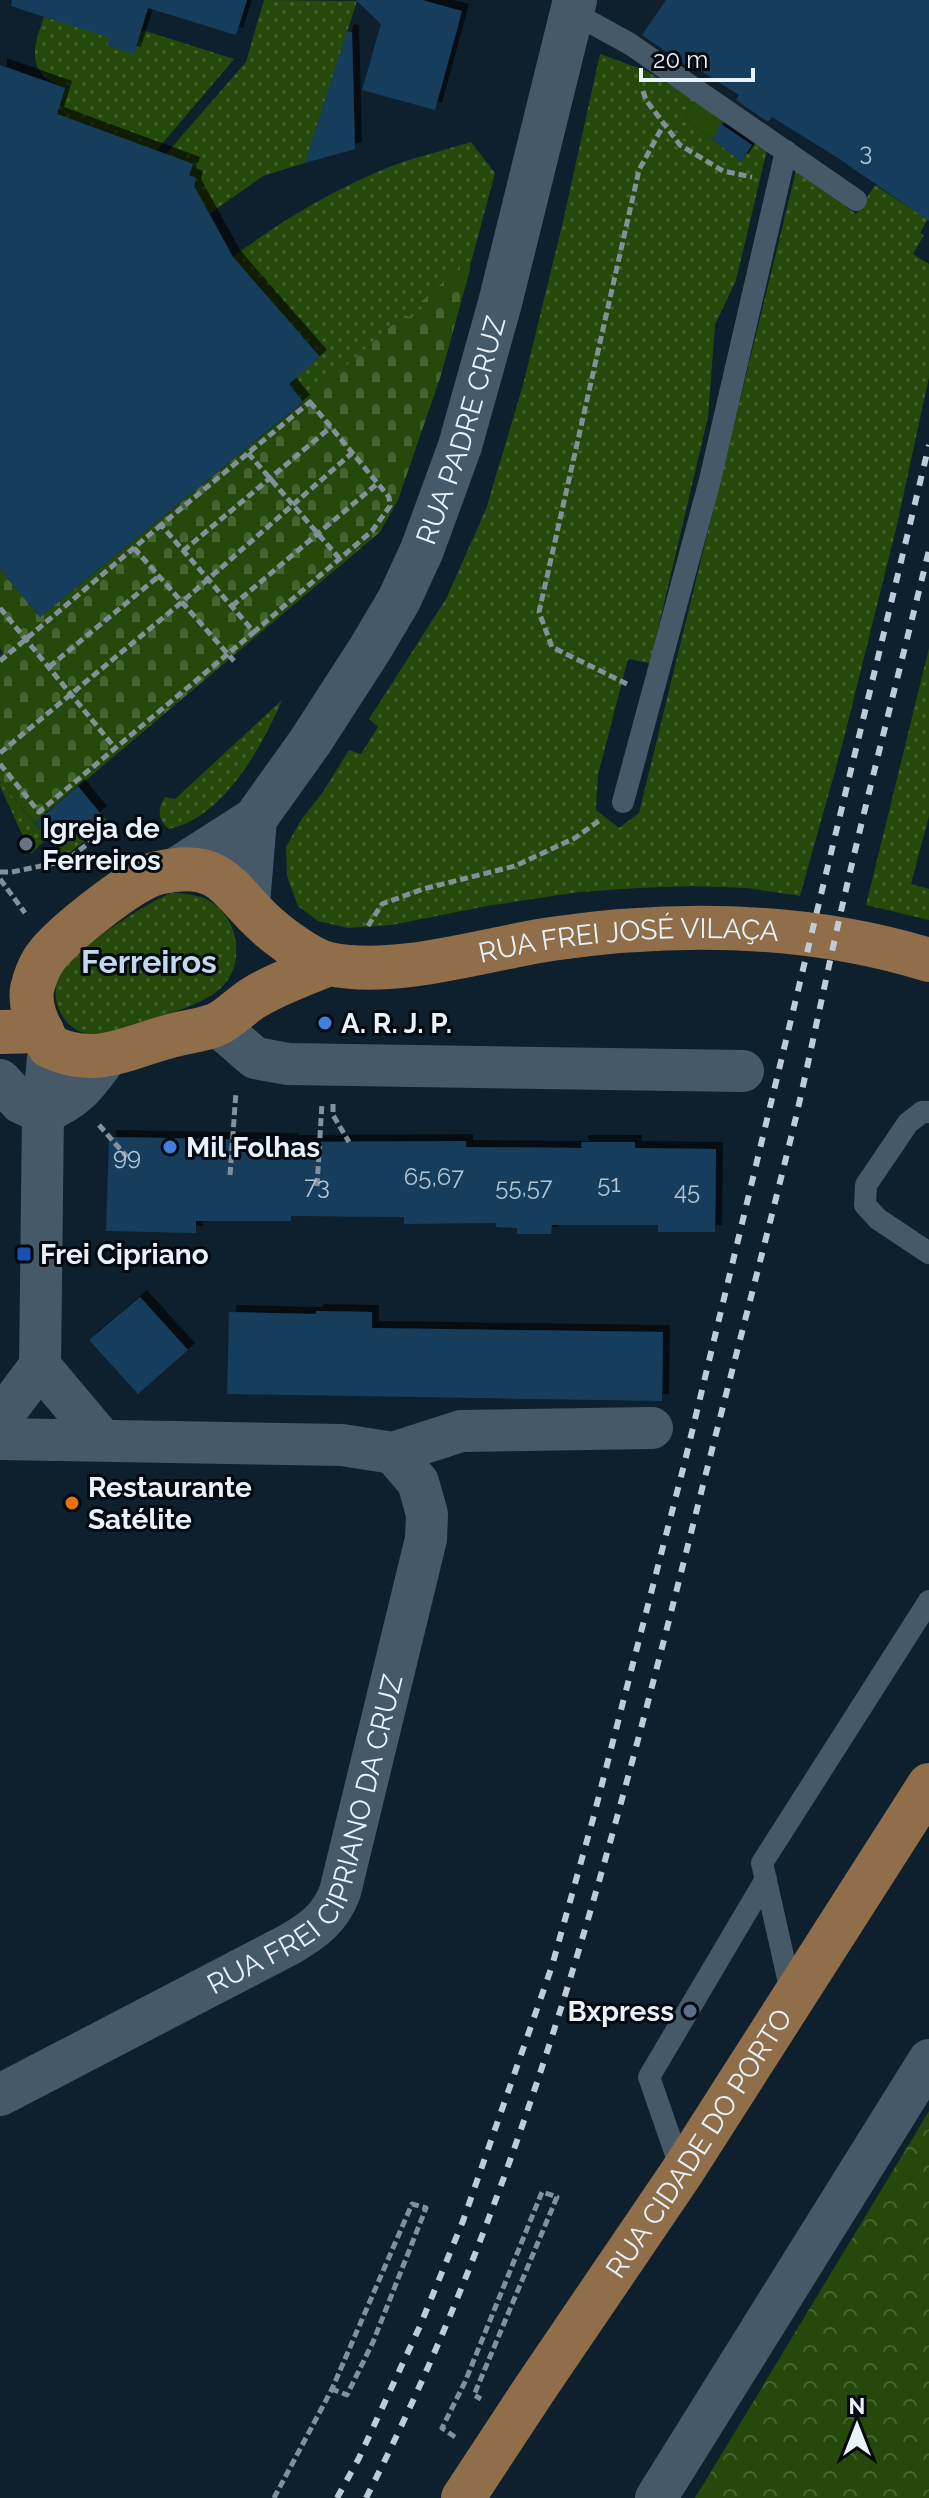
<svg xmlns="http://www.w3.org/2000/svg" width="929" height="2498" font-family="Raleway,sans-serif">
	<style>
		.grass { fill: url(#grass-dots) }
		.forest { fill: url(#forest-crowns) }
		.cemetery { fill: url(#cemetery-stones) }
		.garden { fill: #25490a }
		.building { fill: #143e5b; filter: url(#shadow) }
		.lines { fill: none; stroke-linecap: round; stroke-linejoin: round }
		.path { stroke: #82909b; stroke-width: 5; stroke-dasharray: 8 4; stroke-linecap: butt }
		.lane { stroke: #465969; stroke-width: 22 }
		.street { stroke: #465969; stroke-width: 42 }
		.secondary { stroke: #465969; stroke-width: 44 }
		.primary { stroke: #8f6e49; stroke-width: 44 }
		.rail { stroke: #bfcbd5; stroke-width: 6; stroke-dasharray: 10 10; stroke-linecap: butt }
		.worship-dot { fill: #6b7280; stroke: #03090f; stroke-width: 3 }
		.shop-dot { fill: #3f7fe0; stroke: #03090f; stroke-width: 3 }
		.transit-dot { fill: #1a4fb4; stroke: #03090f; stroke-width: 3 }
		.food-dot { fill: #e8710a; stroke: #03090f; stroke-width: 3 }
		.service-dot { fill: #5c6f8a; stroke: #03090f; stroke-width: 3 }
		.labels { text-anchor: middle; stroke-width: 6; stroke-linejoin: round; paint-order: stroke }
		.number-label { font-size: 24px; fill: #b2c5d3 }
		.street-label { font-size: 28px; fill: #e7f2fb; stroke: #03090f }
		.poi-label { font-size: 28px; font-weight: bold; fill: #e7f2fb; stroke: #03090f; text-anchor: start }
		.quarter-label { font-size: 32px; font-weight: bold; fill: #c2d9eb; stroke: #03090f }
	</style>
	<defs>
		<pattern id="grass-dots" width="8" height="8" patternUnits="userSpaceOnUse" patternTransform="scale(2)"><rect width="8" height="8" fill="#25490a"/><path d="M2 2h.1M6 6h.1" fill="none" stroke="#45642f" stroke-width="1.8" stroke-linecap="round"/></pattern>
		<pattern id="forest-crowns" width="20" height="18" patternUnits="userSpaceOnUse" patternTransform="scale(2)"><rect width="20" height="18" fill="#25490a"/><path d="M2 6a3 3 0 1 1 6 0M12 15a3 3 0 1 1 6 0" fill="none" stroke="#45642f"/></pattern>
		<pattern id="cemetery-stones" width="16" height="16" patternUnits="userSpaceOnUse" patternTransform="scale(2)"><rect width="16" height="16" fill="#25490a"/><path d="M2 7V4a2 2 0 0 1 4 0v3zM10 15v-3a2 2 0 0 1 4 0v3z" fill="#45642f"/></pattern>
		<filter id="shadow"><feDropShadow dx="7" dy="-7" stdDeviation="0" flood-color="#0009"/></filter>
	</defs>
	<rect width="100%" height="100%" fill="#0e202d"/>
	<path class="grass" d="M 264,0 L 357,1 L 305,163 L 263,176 L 209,214 L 192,192 L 196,178 L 189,175 L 166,154 L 246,62 Z
		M 44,17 L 111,33 L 134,53 L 142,30 L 234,59 L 156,151 L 57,114 L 65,88 C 26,74 32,49 44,17 Z
		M 600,54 L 647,71 L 694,100 L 684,118 L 741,161 L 755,142 L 767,150 L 736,280 L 715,325 L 708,417 L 650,663 L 628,659 L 598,775 L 596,810 L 619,828 L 639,813 L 796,171 L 856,214 L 875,185 L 916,212 L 929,217 L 920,233 L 924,235 L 913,254 L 929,264 L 929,377 L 897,525 L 842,746 L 800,896 L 747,888 L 692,886 L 638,888 L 579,892 L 487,906 L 392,925 L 348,928 L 318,921 L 298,906 L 287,876 L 286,847 L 301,820 L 323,792 L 349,750 L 361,754 L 378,727 L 369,719 L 446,599 L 486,509 L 523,385 L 562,226 Z
		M 471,142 L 495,173 L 440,378 L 311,396 L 303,402 L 289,384 L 233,257 C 279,222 328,193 382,170 C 410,158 442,151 471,142 Z
		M 929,648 L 929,816 L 911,884 L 929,889 L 929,920 L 866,905 Z
		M 282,700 C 262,747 223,818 169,829 C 158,821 157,808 165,797 L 175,799 Z
		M 0,782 L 47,838 L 31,854 L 0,786 Z
		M 100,813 L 109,822 L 63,858 L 56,849 Z
		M 171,893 C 188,893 203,895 217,906 C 242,928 244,972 216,992 C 193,1009 158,1016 131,1025 C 121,1029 107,1036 96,1035 C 63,1035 45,996 62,969 C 73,950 150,901 171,893 Z"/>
	<path class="forest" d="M 929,2111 L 929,2498 L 695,2498 Z"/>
	<path class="cemetery" d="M 468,264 L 470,270 L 440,378 L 398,500 L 380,532 L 35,823 L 0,782 L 0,656 L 3,653 L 0,648 L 0,569 L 40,617 L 311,396 L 404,315 L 410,317 L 418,315 L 422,308 L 421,302 L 461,266 Z"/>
	<path class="garden" d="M 694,100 L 724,120 L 712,139 L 684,118 Z"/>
	<path class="building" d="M 12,0 L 247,0 L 236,35 L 148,8 L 134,54 L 107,45 L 109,38 L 11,6 Z
		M 356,0 L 422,0 L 462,11 L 435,110 L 362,90 L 381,24 Z
		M 666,0 L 929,0 L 929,221 L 835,156 L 772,117 L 768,122 L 736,100 L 739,95 L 693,66 L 691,69 L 642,35 Z
		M 347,31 L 352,32 L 355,149 L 305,163 Z
		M 0,65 L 65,88 L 57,114 L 193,164 L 189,175 L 196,178 L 194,186 L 233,257 L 320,357 L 289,384 L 303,402 L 40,617 L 0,569 Z
		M 721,124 L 752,145 L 741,161 L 712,139 Z
		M 78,786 L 100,813 L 56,849 L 35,823 Z
		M 109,1137 L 291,1140 L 291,1142 L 466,1141 L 466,1147 L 582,1148 L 581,1142 L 635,1142 L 635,1148 L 716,1149 L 715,1232 L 658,1232 L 658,1225 L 552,1225 L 551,1234 L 517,1234 L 517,1228 L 496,1227 L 496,1223 L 404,1224 L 404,1217 L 291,1216 L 291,1221 L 196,1221 L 196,1233 L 106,1231 Z
		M 140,1297 L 188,1350 L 138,1394 L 89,1340 Z
		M 316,1311 L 372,1312 L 372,1328 L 663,1332 L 662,1401 L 227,1394 L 229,1312 L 316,1314 Z"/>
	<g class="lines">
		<path class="path" d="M 643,91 L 646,100 L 680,145 L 723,171 L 752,177
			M 310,402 L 389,497 L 390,506 L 372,531 L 254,632 L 161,525 Z
			M 248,453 L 339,558
			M 134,548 L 234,661
			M 183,551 L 331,427
			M 232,606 L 378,483
			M 0,608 L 115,748
			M 0,661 L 161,525
			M 49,667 L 159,576
			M 627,684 L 552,647 L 539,612 L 639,170 L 664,124
			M 0,753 L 182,602 L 352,453
			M 0,764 L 39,812 L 254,632
			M 0,872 L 12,872 L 65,861 L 117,822
			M 0,879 L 25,913
			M 368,926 L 382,904 L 423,889 L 515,866 L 575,838 L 600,820
			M 333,1104 L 333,1115 L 349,1142
			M 99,1125 L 127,1157
			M 230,1175 L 236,1092
			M 317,1186 L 322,1103
			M 455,2437 L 442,2428 L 465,2382 L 542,2192 L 557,2197 L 474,2395 L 481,2399
			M 274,2498 L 332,2389 L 412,2204 L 426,2208 L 373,2342 L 347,2395 L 332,2389"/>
		<path class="lane" d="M 572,12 L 630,44 L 856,200
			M 623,802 L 710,480 L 786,151
			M 929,1112 L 922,1112 L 908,1123 L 866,1185 L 865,1205 L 878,1219 L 929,1253
			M 792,1996 L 762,1863 L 929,1601
			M 682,2172 L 649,2077 L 766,1879"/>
		<g class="street">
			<path d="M 217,1025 L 255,1058 L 288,1064 L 743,1071"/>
			<path d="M 0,1080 L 21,1103 L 43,1113 C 78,1098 86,1085 108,1055"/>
			<path d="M 40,1366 L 43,1113 L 49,1046"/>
			<path d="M 40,1366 L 102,1440"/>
			<path d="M 0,1419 L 40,1366"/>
			<path d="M 0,1439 L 342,1445 L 393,1453 L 461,1431 L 652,1428"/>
			<path id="s1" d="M 0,2095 L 290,1944 C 314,1930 330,1918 340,1892 L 426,1539 L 427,1514 L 418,1482 L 393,1453"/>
			<path d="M 656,2498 L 929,2060"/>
		</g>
		<g class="secondary">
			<path id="s2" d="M 177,869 L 255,819 L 310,742 L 370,649 L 399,600 L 422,550 L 460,446 L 500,303 L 575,0"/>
			<path d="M 248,904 L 255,819"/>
		</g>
		<g class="primary">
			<path id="s3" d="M 328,964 C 303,975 278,983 255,997 C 241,1005 229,1020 215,1025 C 200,1031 182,1032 167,1037 C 123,1049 94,1068 49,1046 C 40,1028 29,1010 32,989 C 34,981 38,969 43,961 C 57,938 126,885 151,875 C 158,872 168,871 175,870 C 221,864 232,892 259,918 C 274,933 309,960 329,964 C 396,978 485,949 551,939 C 676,921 808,923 929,960"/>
			<path d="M 0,1032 L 42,1031"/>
			<path id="s4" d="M 463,2498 L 536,2387 L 682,2172 L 929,1785"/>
		</g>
		<path class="rail" d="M 337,2498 L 359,2458 L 420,2326 L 463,2221 L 552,1966 L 593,1819 L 684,1465 L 929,445
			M 366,2498 C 524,2188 612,1849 696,1513 C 729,1381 764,1249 796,1117 C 812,1047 826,977 842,907 C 869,788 900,669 929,550"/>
	</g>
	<circle class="worship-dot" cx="26" cy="844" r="8"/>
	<g class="shop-dot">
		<circle cx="325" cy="1023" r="8"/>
		<circle cx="170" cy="1147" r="8"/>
	</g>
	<rect class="transit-dot" x="16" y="1246" width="16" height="16" rx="4"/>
	<circle class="food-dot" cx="72" cy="1503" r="8"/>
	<circle class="service-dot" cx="690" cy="2011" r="8"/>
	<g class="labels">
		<g class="number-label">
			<text x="866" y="160">3</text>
			<text x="127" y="1165">99</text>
			<text x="434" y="1185">65,67</text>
			<text x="609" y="1192">51</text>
			<text x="317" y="1194">73</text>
			<text x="524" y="1195">55,57</text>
			<text x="687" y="1199">45</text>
		</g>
		<g class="street-label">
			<text dy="10" stroke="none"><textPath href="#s2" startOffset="536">RUA PADRE CRUZ</textPath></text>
			<text dy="10" stroke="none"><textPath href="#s3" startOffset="1044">RUA FREI JOSÉ VILAÇA</textPath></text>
			<text dy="10" stroke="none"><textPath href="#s1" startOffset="430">RUA FREI CIPRIANO DA CRUZ</textPath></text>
			<text dy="10" stroke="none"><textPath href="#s4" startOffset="426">RUA CIDADE DO PORTO</textPath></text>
		</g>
		<g class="poi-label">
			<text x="42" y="838">Igreja de<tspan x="42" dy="32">Ferreiros</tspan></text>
			<text x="341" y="1033">A. R. J. P.</text>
			<text x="186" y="1157">Mil Folhas</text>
			<text x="40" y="1264">Frei Cipriano</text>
			<text x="88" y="1497">Restaurante<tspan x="88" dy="32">Satélite</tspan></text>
			<text x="674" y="2021" text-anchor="end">Bxpress</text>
		</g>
		<g class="quarter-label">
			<text x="149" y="973">Ferreiros</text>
		</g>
	</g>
	<g transform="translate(857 2426)" stroke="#03090f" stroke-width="6" paint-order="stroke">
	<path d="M0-6L14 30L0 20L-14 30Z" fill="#e7f2fb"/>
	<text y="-12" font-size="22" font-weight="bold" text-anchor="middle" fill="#e7f2fb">N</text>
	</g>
	<path d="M641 68v12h112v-12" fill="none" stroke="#e7f2fb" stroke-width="4"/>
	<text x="653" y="68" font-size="24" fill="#e7f2fb" stroke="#03090f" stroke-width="6" paint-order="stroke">20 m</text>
</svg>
